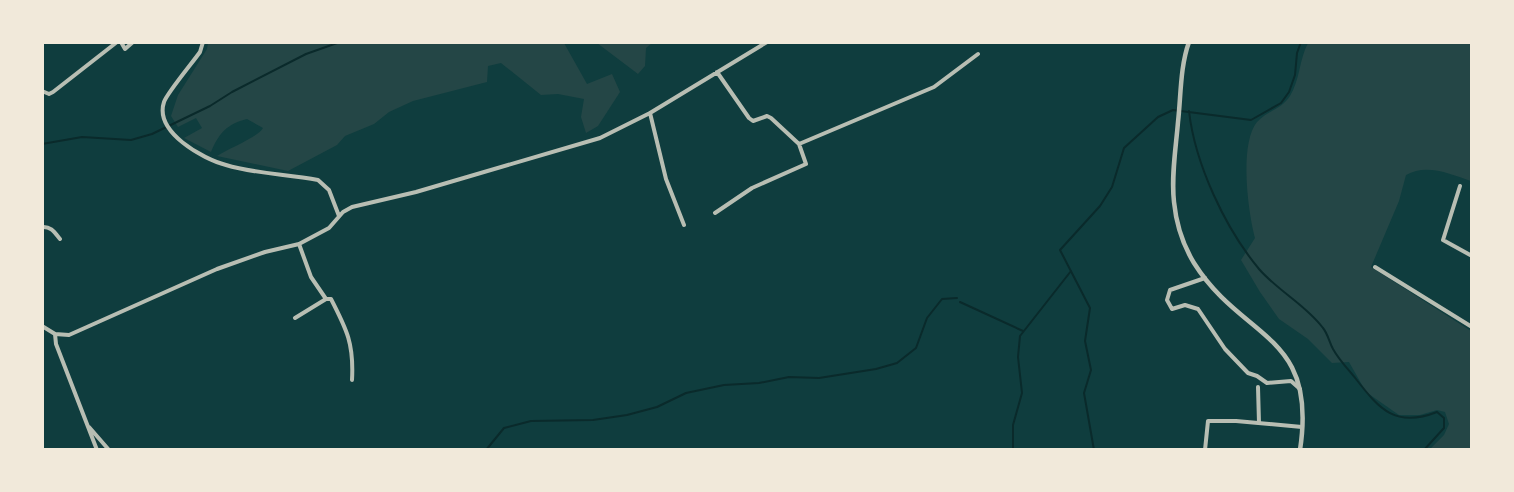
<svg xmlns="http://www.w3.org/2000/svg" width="1514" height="492" font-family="Roboto,sans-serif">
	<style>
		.green { fill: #244646 }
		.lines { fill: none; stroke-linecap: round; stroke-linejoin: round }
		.stream { stroke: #0a2a2b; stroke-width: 2 }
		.minor { stroke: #b8beb3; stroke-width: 4 }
		.tertiary { stroke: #b8beb3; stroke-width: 4.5 }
	</style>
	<rect width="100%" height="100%" fill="#0f3d3e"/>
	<path class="green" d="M 208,43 L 564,43 L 587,84 L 612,74 L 620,92 L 598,126 L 586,133 L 581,117 L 584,99 L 558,94 L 541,95 L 501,63 L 488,66 L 487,82 L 413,101 L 389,112 L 374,124 L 345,136 L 337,145 L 288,171 L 217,156 C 229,148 258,137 263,128 L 247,119 C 227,124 219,133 211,152 L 184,138 L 202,128 L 196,118 L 178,127 L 171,116 L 178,95 L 207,49 Z
		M 597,43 L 652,42 L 652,43 L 646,48 L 645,66 L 638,74 Z
		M 1308,43 L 1471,43 L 1471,181 C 1451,174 1426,163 1406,175 L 1399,201 L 1371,267 L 1471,331 L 1471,449 L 1430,449 L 1444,435 L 1449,424 L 1445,412 L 1437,410 L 1420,415 L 1399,415 L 1366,392 L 1349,362 L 1332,363 L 1308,339 L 1279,319 L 1260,292 L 1241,260 L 1255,238 C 1248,212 1239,144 1257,122 C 1267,111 1282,109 1290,96 C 1300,80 1299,60 1308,43 Z"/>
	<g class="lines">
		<path class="stream" d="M 1189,111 C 1195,164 1225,228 1259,269 C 1278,291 1306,305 1323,328 C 1328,334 1329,342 1333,349 C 1339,360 1348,369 1356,379 C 1380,410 1396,428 1437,412 L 1444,418 L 1444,428 L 1424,450
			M 42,144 L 82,137 L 131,140 L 152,134 L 210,106 L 232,92 L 306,54 L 340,42
			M 960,302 L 1023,331
			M 486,450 L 504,428 L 531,421 L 593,420 L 627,415 L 657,407 L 686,393 L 724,385 L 759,383 L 789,377 L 819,378 L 876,369 L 897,363 L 916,348 L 927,318 L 942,299 L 957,298
			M 1013,450 L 1013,425 L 1022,393 L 1018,357 L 1020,336 L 1071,271
			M 1094,450 L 1084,393 L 1091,370 L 1085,341 L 1090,308 L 1060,250 L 1100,206 L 1112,187 L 1124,148 L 1158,117 L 1173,110 L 1251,120 L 1281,103 L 1289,92 L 1295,75 L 1297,53 L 1301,42"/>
		<path class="minor" d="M 121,42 L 125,49 L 133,42
			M 203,42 L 200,52 C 193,62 167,93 164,102 C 154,132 203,159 226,165 C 255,174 288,174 318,180 L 329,190 L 339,216
			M 717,72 L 749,118 L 753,121 L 767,116 L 771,118 L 799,144 L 934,87 L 978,54
			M 42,91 L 49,94 L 53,92 L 117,42
			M 650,113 L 666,179 L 684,225
			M 1460,186 L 1443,240 L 1472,256
			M 715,213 L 752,188 L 806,164 L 799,144
			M 42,227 C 51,226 55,233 60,239
			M 299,244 L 311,277 L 326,299
			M 1375,267 L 1472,327
			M 1205,278 L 1170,290 L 1167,300 L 1172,309 L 1185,305 L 1198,309 L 1225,349 L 1248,373 L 1257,376 L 1267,383 L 1291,381 L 1300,389
			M 295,318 L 326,299 L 331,299 C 347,330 354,344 352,380
			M 42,326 L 55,334 L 69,335 L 217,269 L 265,252 L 299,244 L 329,228 L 343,212 L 352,207 L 416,192 L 600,138 L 650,113 L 767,42
			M 55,334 L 56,344 L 97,450
			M 1258,387 L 1259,423
			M 89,427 L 109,450
			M 1205,450 L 1208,421 L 1236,421 L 1302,427"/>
		<path class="tertiary" d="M 1189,42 C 1180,67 1181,96 1178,122 C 1176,147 1171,176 1174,202 C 1176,222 1183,245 1194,263 C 1243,341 1318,332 1300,450"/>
	</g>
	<rect width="1514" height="492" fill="none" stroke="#f1e9da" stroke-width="88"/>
</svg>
